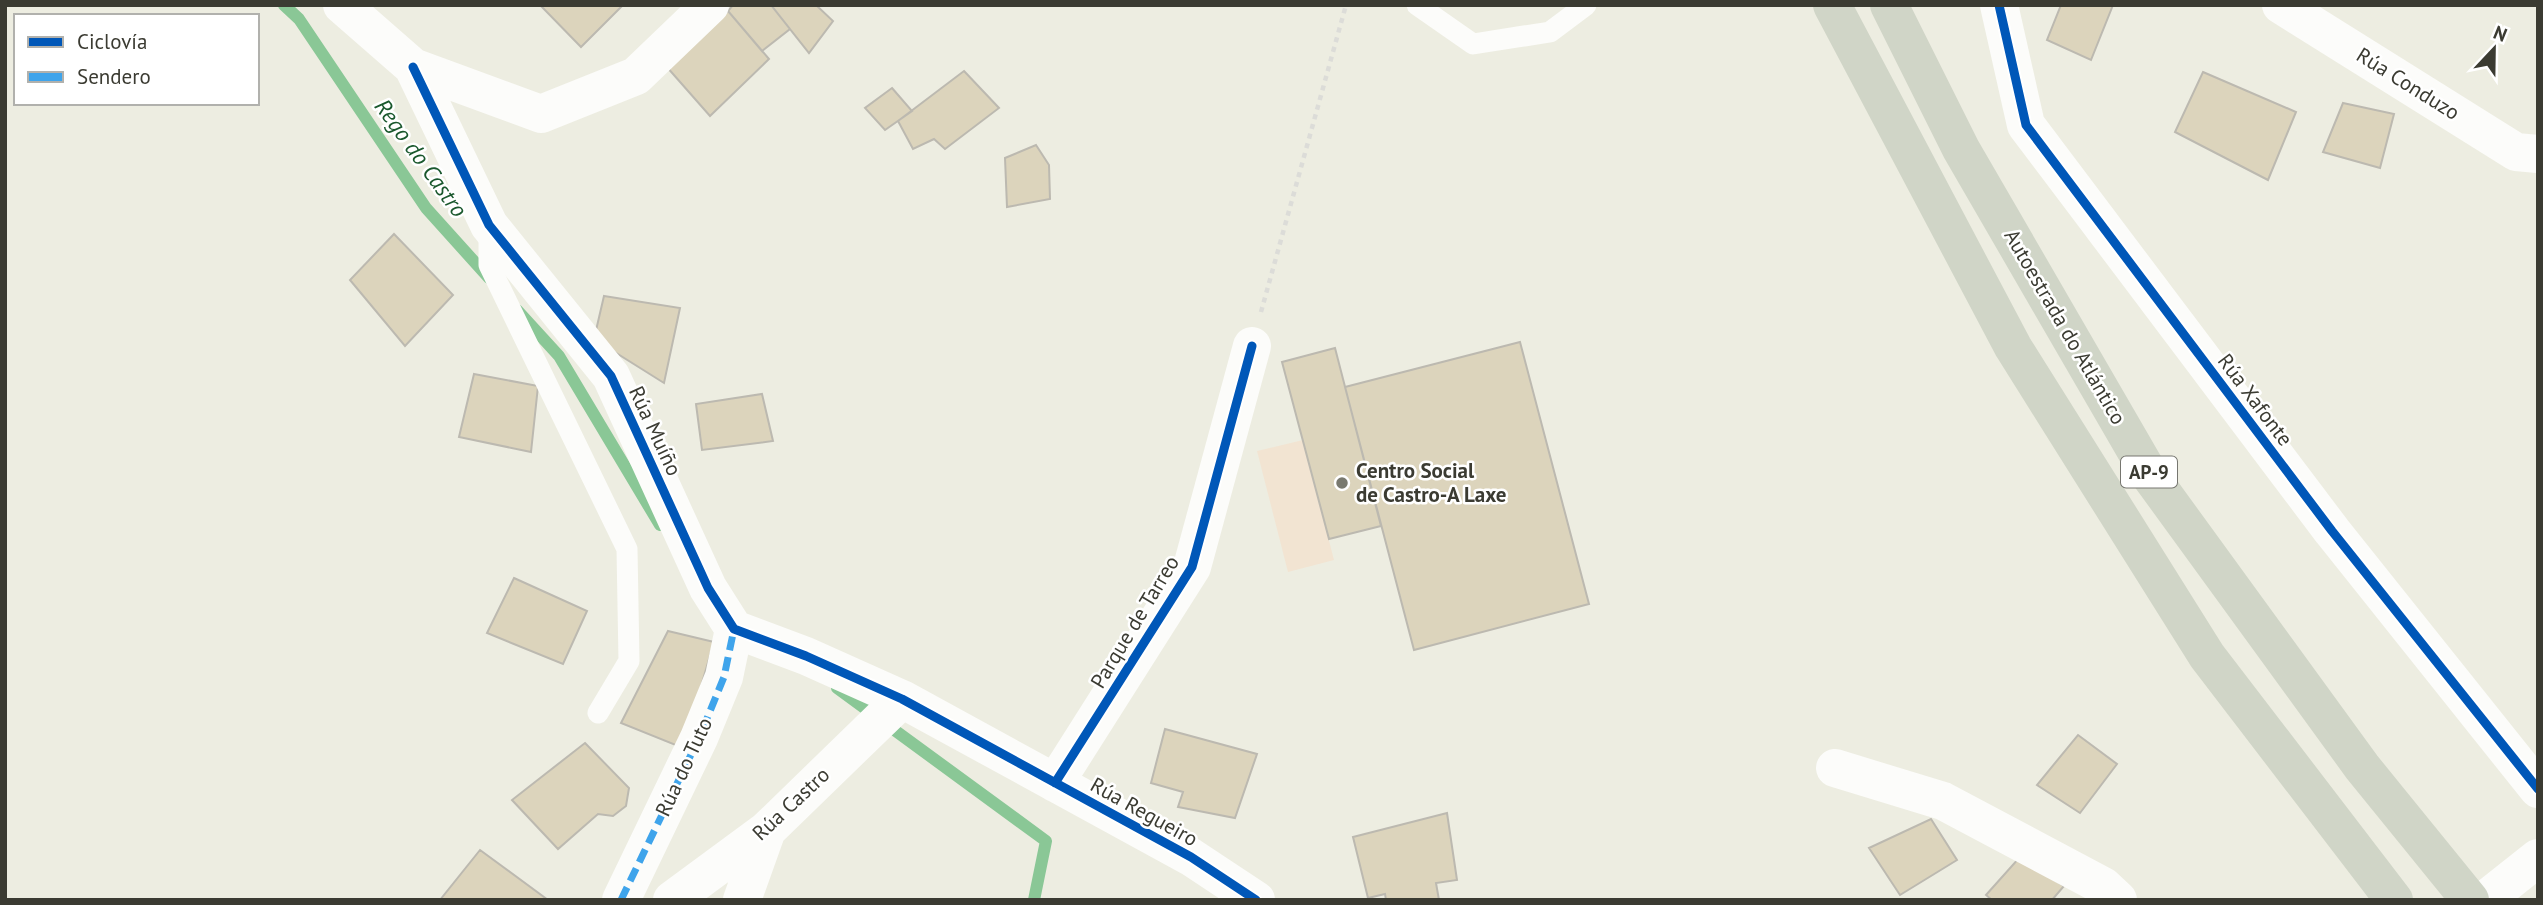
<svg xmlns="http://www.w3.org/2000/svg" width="2543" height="905" font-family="'PT Sans',sans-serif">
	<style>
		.green { fill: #f2e4d2 }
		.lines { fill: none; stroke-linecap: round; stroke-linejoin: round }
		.stream { stroke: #8ac796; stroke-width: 12 }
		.building { fill: #dcd4bc; stroke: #bcb9b0; stroke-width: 2 }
		.path { stroke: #dcdcd8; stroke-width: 4.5; stroke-dasharray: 5 5; stroke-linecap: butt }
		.service { stroke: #fcfcfa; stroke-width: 21 }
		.minor { stroke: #fcfcfa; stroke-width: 38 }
		.motorway { stroke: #d0d5c7; stroke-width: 38 }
		.quiet { stroke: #3fa4eb; stroke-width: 7; stroke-dasharray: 14 7; stroke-linecap: butt }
		.cycleway-casing { stroke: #fff; stroke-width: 13 }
		.cycleway { stroke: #0057b8; stroke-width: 9 }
		.poi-dot { fill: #79796f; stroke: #fff; stroke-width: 2.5 }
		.labels { text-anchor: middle; stroke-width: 5; stroke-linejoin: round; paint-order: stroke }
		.shield { fill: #fff; stroke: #767670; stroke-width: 2 }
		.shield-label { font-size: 19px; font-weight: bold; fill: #3b3b32 }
		.street-label { font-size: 21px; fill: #3b3b32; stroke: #fff }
		.poi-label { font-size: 21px; font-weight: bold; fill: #3b3b32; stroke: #fff; text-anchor: start }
		.water-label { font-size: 23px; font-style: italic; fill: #1a582d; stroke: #fff }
	</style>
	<rect width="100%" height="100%" fill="#edede1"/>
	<path class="green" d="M 1303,440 L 1334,560 L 1288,572 L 1257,451 Z"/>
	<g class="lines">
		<path class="stream" d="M 284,5 L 299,19 L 426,208 L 489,278
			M 517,310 L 559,356 L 660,525
			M 837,688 L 1046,841 L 1034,900"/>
	</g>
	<path class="building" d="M 540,5 L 622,5 L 622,6 L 581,47 Z
		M 733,5 L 771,5 L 790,29 L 762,51 L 728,11 Z
		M 771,5 L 816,5 L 833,21 L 809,53 Z
		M 2061,5 L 2113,5 L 2091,60 L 2047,40 Z
		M 728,11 L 769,59 L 710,116 L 666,66 Z
		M 964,71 L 999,108 L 945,149 L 934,139 L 913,149 L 898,121 Z
		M 2203,72 L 2296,112 L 2268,180 L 2175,132 Z
		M 892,88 L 912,111 L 885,130 L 865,108 Z
		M 2343,103 L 2394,114 L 2380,168 L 2323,152 Z
		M 1036,145 L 1049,165 L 1050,199 L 1007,207 L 1005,158 Z
		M 394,234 L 453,295 L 405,346 L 350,280 Z
		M 604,296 L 680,308 L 664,383 L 594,339 Z
		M 1520,342 L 1589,604 L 1414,650 L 1345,387 Z
		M 1335,348 L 1381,526 L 1329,539 L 1282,362 Z
		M 474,374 L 538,386 L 531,452 L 459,437 Z
		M 762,394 L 773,441 L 702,450 L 696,404 Z
		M 514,578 L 587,611 L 563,664 L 487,633 Z
		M 668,631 L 714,642 L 683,748 L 621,723 Z
		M 1165,729 L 1257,754 L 1235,818 L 1178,807 L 1183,792 L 1151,783 Z
		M 2078,735 L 2117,764 L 2080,813 L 2037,785 Z
		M 585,743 L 629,788 L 626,806 L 613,816 L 598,814 L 558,849 L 512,800 Z
		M 1447,813 L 1457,880 L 1436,883 L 1439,900 L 1386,900 L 1385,894 L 1368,898 L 1353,837 Z
		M 1931,819 L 1957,860 L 1900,895 L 1869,848 Z
		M 480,850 L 548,900 L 440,900 Z
		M 2019,858 L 2064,886 L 2052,900 L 1992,900 L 1986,895 Z"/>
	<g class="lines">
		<path class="path" d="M 1261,312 L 1346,5"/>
		<path class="service" d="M 1417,5 L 1473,44 L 1550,32 L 1586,5
			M 489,227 L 489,265 L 627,549 L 629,661 L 598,713"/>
		<path class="minor" d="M 342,5 L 413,67 L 541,114 L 636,76 L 710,5
			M 1999,5 L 2026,125 L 2332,531 L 2538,789
			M 2281,5 L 2516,152 L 2538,154
			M 413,67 L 489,225 L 611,376 L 708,588 L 734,629 L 806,656 L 902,699 L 1191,857 L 1256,900
			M 1835,768 L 1943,801 L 2103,886 L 2118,900
			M 1055,783 L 1192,567 L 1252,346
			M 621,900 L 699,738 L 724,677 L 734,629
			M 672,900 L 767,830 L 902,699
			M 742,900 L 767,830
			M 2485,900 L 2538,858"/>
		<path class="motorway" d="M 1832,5 L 2013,347 L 2207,656 L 2394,900
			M 1889,5 L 1961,149 L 2151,477 L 2362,767 L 2470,900"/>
		<path class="quiet" d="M 621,900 L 699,738 L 724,677 L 734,629"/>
		<defs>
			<path id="cycleway" d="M 1999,5 L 2026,125 L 2332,531 L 2538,789
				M 413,67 L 489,225 L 611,376 L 708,588 L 734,629 L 806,656 L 902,699 L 1191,857 L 1256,900
				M 1055,783 L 1192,567 L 1252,346"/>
		</defs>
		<use href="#cycleway" class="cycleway-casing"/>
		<use href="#cycleway" class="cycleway"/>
	</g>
	<circle class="poi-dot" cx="1342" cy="483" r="7"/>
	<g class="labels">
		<rect class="shield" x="2121" y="456.5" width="56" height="31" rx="5"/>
		<g class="shield-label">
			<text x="2149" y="479">AP-9</text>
		</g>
		<g class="street-label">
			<text transform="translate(2408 84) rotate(32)" y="7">Rúa Conduzo</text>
			<text transform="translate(2065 327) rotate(60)" y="7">Autoestrada do Atlántico</text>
			<text transform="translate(2255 400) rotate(53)" y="7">Rúa Xafonte</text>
			<text transform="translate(655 431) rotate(65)" y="7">Rúa Muíño</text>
			<text transform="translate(1135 622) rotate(-59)" y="7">Parque de Tarreo</text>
			<text transform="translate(684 767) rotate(-65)" y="7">Rúa do Tuto</text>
			<text transform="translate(791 804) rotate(-43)" y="7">Rúa Castro</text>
			<text transform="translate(1144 812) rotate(29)" y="7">Rúa Regueiro</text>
		</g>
		<g class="poi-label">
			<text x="1356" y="478">Centro Social<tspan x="1356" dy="24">de Castro-A Laxe</tspan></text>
		</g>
		<g class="water-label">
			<text transform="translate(421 158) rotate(54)" y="8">Rego do Castro</text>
		</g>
	</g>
	<rect width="2543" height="905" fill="none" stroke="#3b3b32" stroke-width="14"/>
	<rect x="14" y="14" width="245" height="91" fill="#ffffff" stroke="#b1b1ad" stroke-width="2"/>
	<rect x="28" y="37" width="35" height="10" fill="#0057b8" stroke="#b1b1ad" stroke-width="2"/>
	<text x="77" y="49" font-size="21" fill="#3b3b32">Ciclovía</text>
	<rect x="28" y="72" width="35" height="10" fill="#3fa4eb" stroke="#b1b1ad" stroke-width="2"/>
	<text x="77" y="84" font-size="21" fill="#3b3b32">Sendero</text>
	<g transform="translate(2494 49) rotate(22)" stroke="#ffffff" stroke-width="5" paint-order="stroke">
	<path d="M0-5L12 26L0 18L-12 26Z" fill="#3b3b32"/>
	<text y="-10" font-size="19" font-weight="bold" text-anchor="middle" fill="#3b3b32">N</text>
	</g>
</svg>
